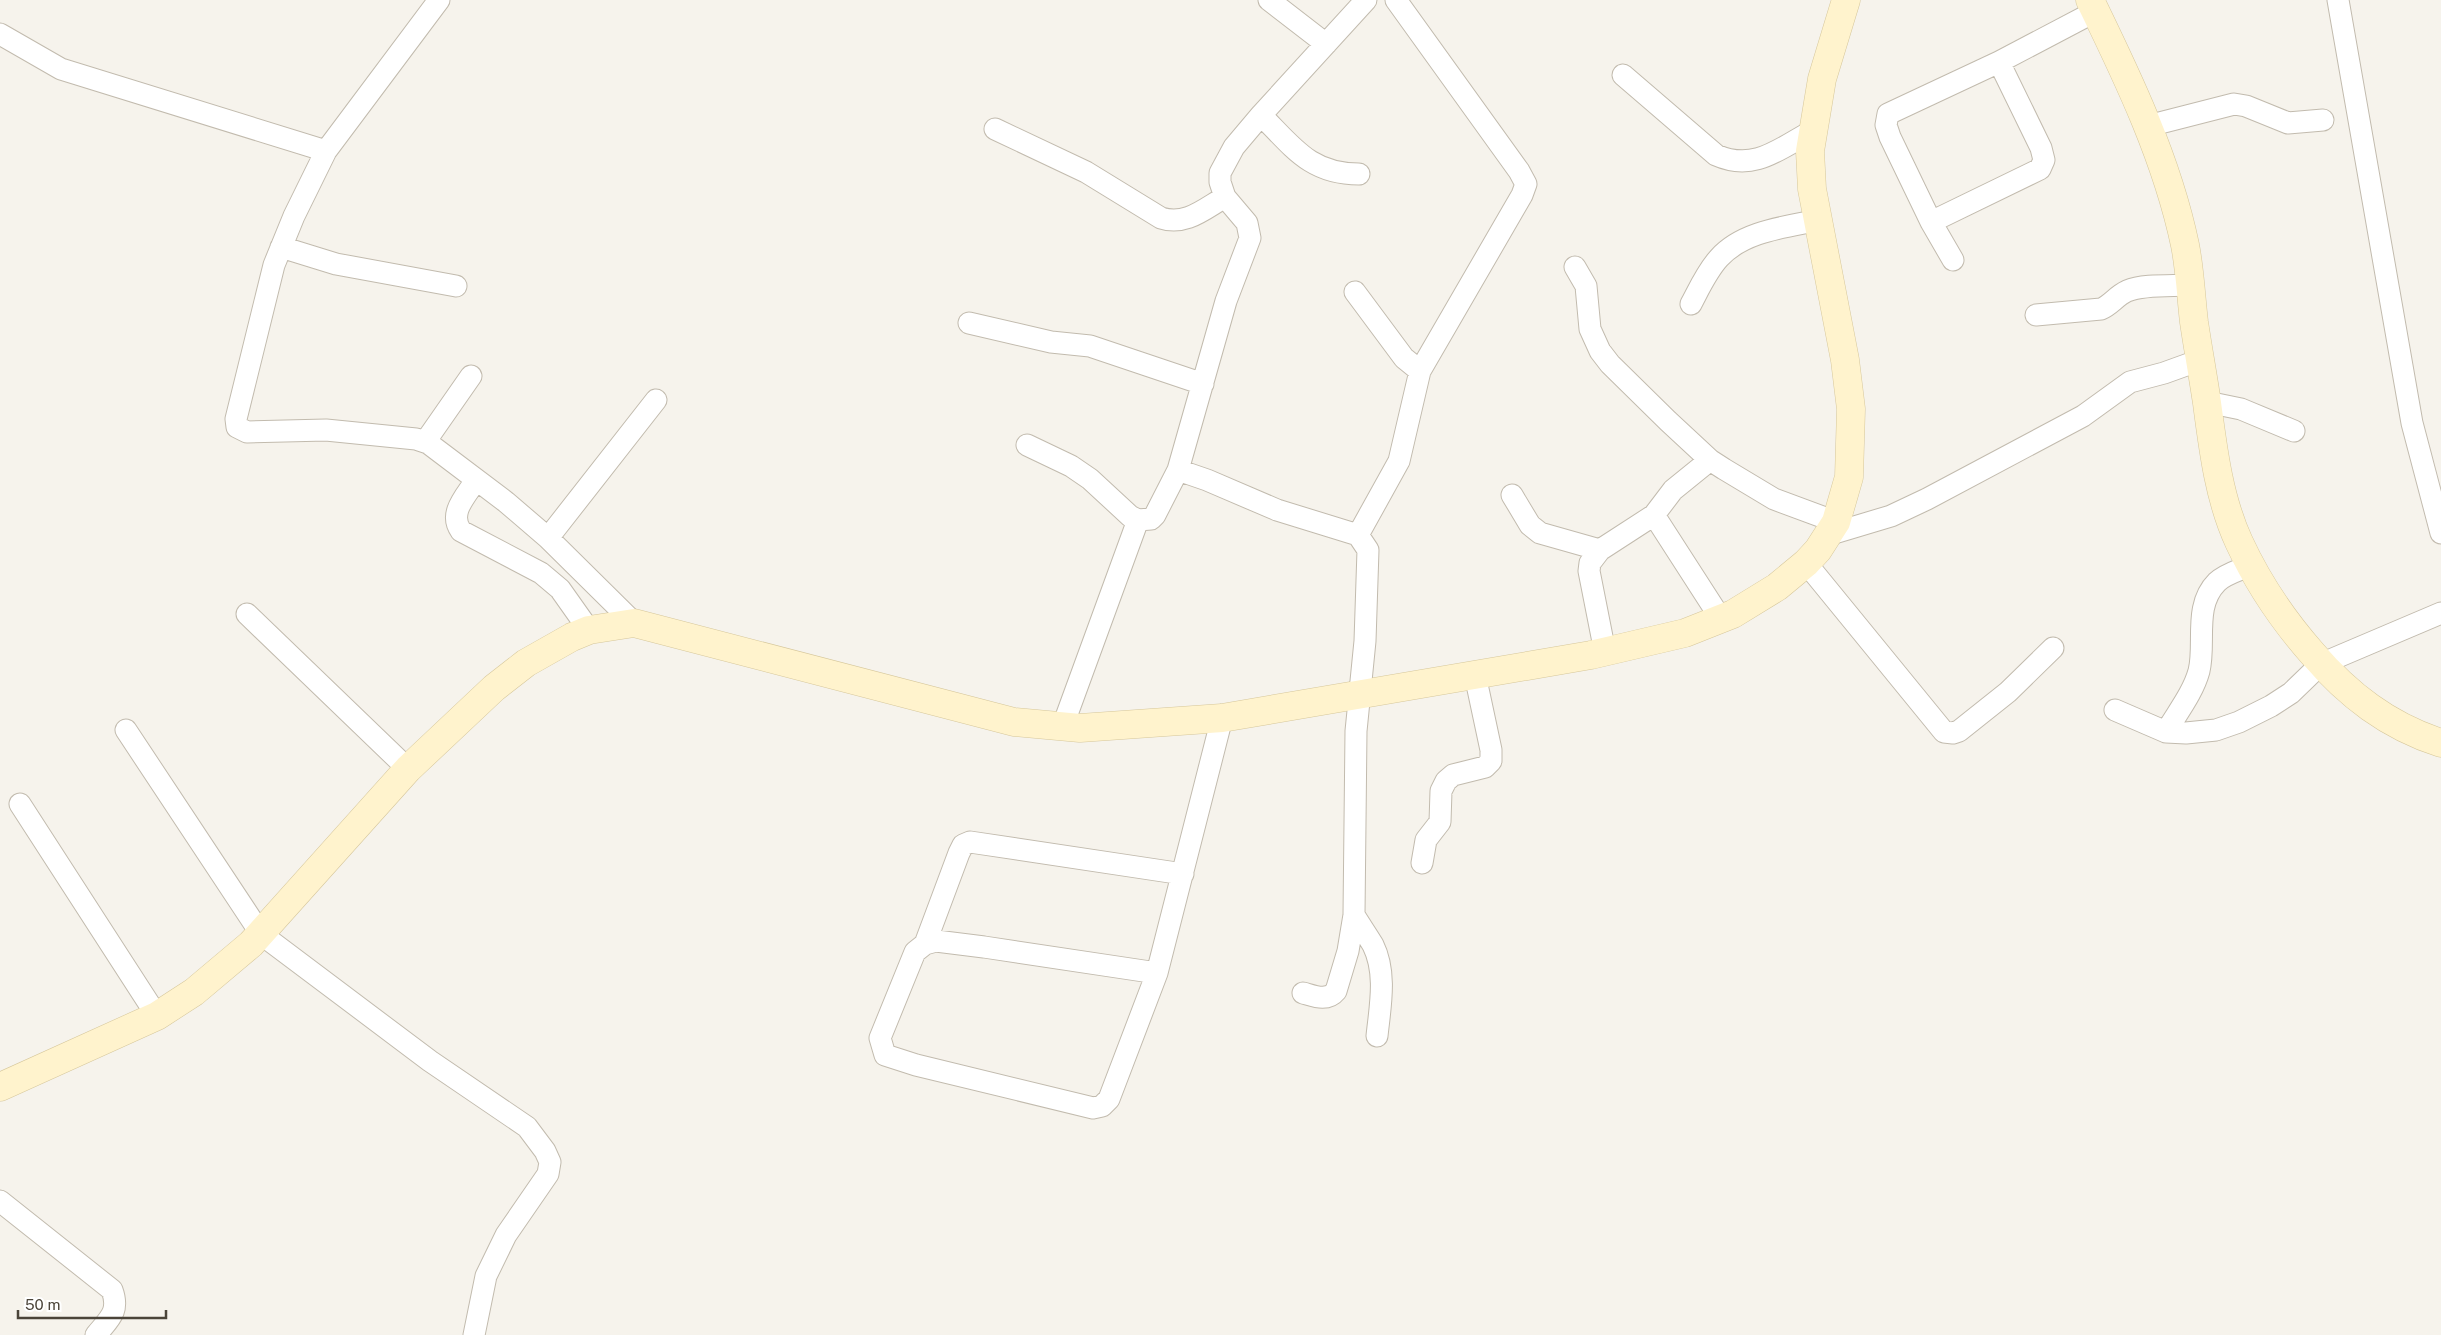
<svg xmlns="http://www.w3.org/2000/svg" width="2441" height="1335" font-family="'Public Sans',sans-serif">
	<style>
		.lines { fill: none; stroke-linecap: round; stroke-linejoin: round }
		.street-casing { stroke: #c2bbae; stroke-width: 23 }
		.secondary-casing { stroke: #d6c79b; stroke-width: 29 }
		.street { stroke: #fff; stroke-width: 21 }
		.secondary { stroke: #fff3cd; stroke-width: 28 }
	</style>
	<rect width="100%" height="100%" fill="#f6f3ec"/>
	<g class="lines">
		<defs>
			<path id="street" d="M 439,0 L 326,151 L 294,216 L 274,265 L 236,419 L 237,427 L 247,432 L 326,430 L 416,439 L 428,443 L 506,502 L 548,538 L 634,623
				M 1269,0 L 1326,44
				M 2338,0 L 2412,423 L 2441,533
				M 0,34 L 61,69 L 326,151
				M 1623,75 L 1716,155 C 1754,172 1779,149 1812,131
				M 1261,115 C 1293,147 1310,174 1359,174
				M 2148,126 L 2234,104 L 2246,106 L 2288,123 L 2323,120
				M 995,129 L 1086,172 L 1161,218 C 1186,226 1204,209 1225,197
				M 1931,222 L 2040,169 L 2044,160 L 2041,148 L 1999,62
				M 281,247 L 336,264 L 456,286
				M 1953,260 L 1931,222 L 1890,137 L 1886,125 L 1888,114 L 1999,62 L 2096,11
				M 1575,267 L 1586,286 L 1590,329 L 1600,351 L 1610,364 L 1668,421 L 1710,460 L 1724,469 L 1774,499 L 1836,522
				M 1355,292 L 1404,358 L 1420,371
				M 1691,304 C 1699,289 1707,271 1719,258 C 1743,231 1786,227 1819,220
				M 2036,315 L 2101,309 C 2111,305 2116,296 2127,291 C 2144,284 2170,286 2189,285
				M 969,323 L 1051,342 L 1090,346 L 1203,384
				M 2207,402 L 2241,409 L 2294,431
				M 425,442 L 471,376
				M 1027,445 L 1071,466 L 1090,479 L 1130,516 L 1138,520 L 1151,519 L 1155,515 L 1178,470
				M 476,480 C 466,496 448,513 461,531 L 541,573 L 560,589 L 589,630
				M 1512,495 L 1530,525 L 1540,533 L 1600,550
				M 1654,515 L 1721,619
				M 1831,534 L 1891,516 L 1927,499 L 2083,416 L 2130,382 L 2164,373 L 2200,360
				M 1358,535 L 1399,461 L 1420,371 L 1522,195 L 1526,184 L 1519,171 L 1396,0
				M 548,538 L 656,400
				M 1806,563 L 1944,732 L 1953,733 L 1959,731 L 2008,692 L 2053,648
				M 247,614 L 408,769
				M 1605,652 L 1589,571 L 1590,563 L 1600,550 L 1654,515 L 1673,490 L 1710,460
				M 2115,710 L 2166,732 L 2186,733 L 2216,730 L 2239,722 L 2271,706 L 2291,693 L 2321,664 L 2441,613
				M 1062,728 L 1138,520
				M 126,730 L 261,934 L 430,1061 L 527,1127 L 545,1151 L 550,1162 L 548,1174 L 506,1235 L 486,1276 L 474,1335
				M 2166,732 C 2177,713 2193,693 2199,671 C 2206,643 2193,606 2217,582 C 2225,574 2240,570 2251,565
				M 20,804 L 157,1016
				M 1422,863 L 1426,840 L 1440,822 L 1441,791 L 1446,781 L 1453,775 L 1485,767 L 1491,761 L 1491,750 L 1475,675
				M 1354,915 C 1360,925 1367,935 1373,945 C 1387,973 1380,1007 1377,1036
				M 925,944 L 959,853 L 963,845 L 970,842 L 1183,874
				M 1157,973 L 1109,1099 L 1102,1106 L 1093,1108 L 916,1065 L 885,1055 L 880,1038 L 915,952 L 925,944 L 936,941 L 984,947 L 1157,973 L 1222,718
				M 1303,993 C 1314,996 1327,1002 1336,991 L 1348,951 L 1354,915 L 1356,731 L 1365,641 L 1368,550 L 1358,535 L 1277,510 L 1207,480 L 1178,470 L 1226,301 L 1250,238 L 1247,223 L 1225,197 L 1220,182 L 1220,173 L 1234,147 L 1261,115 L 1366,0
				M 0,1201 L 112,1290 C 120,1312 109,1319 96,1335"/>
			<path id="secondary" d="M 2090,0 C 2128,78 2167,159 2185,245 C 2190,270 2191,297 2194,322 C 2198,349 2203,376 2207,403 C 2213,449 2219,499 2239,542 C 2257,581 2283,620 2312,653 C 2348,695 2388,726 2441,743
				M 0,1087 L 157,1016 L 194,992 L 251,944 L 408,769 L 494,688 L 526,663 L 572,637 L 589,630 L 634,623 L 1014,722 L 1080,728 L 1222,718 L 1591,655 L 1685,633 L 1733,614 L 1777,587 L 1806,563 L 1818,550 L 1836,522 L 1849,477 L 1851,409 L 1845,360 L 1812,189 L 1810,151 L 1822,79 L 1846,0"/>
		</defs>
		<use href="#street" class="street-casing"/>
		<use href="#secondary" class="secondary-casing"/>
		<use href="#street" class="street"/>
		<use href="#secondary" class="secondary"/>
	</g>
	<path d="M18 1310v8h148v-8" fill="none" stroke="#4b4439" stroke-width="2.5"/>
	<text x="25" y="1310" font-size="15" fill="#4b4439" stroke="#ffffff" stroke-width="4" paint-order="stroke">50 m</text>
</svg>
